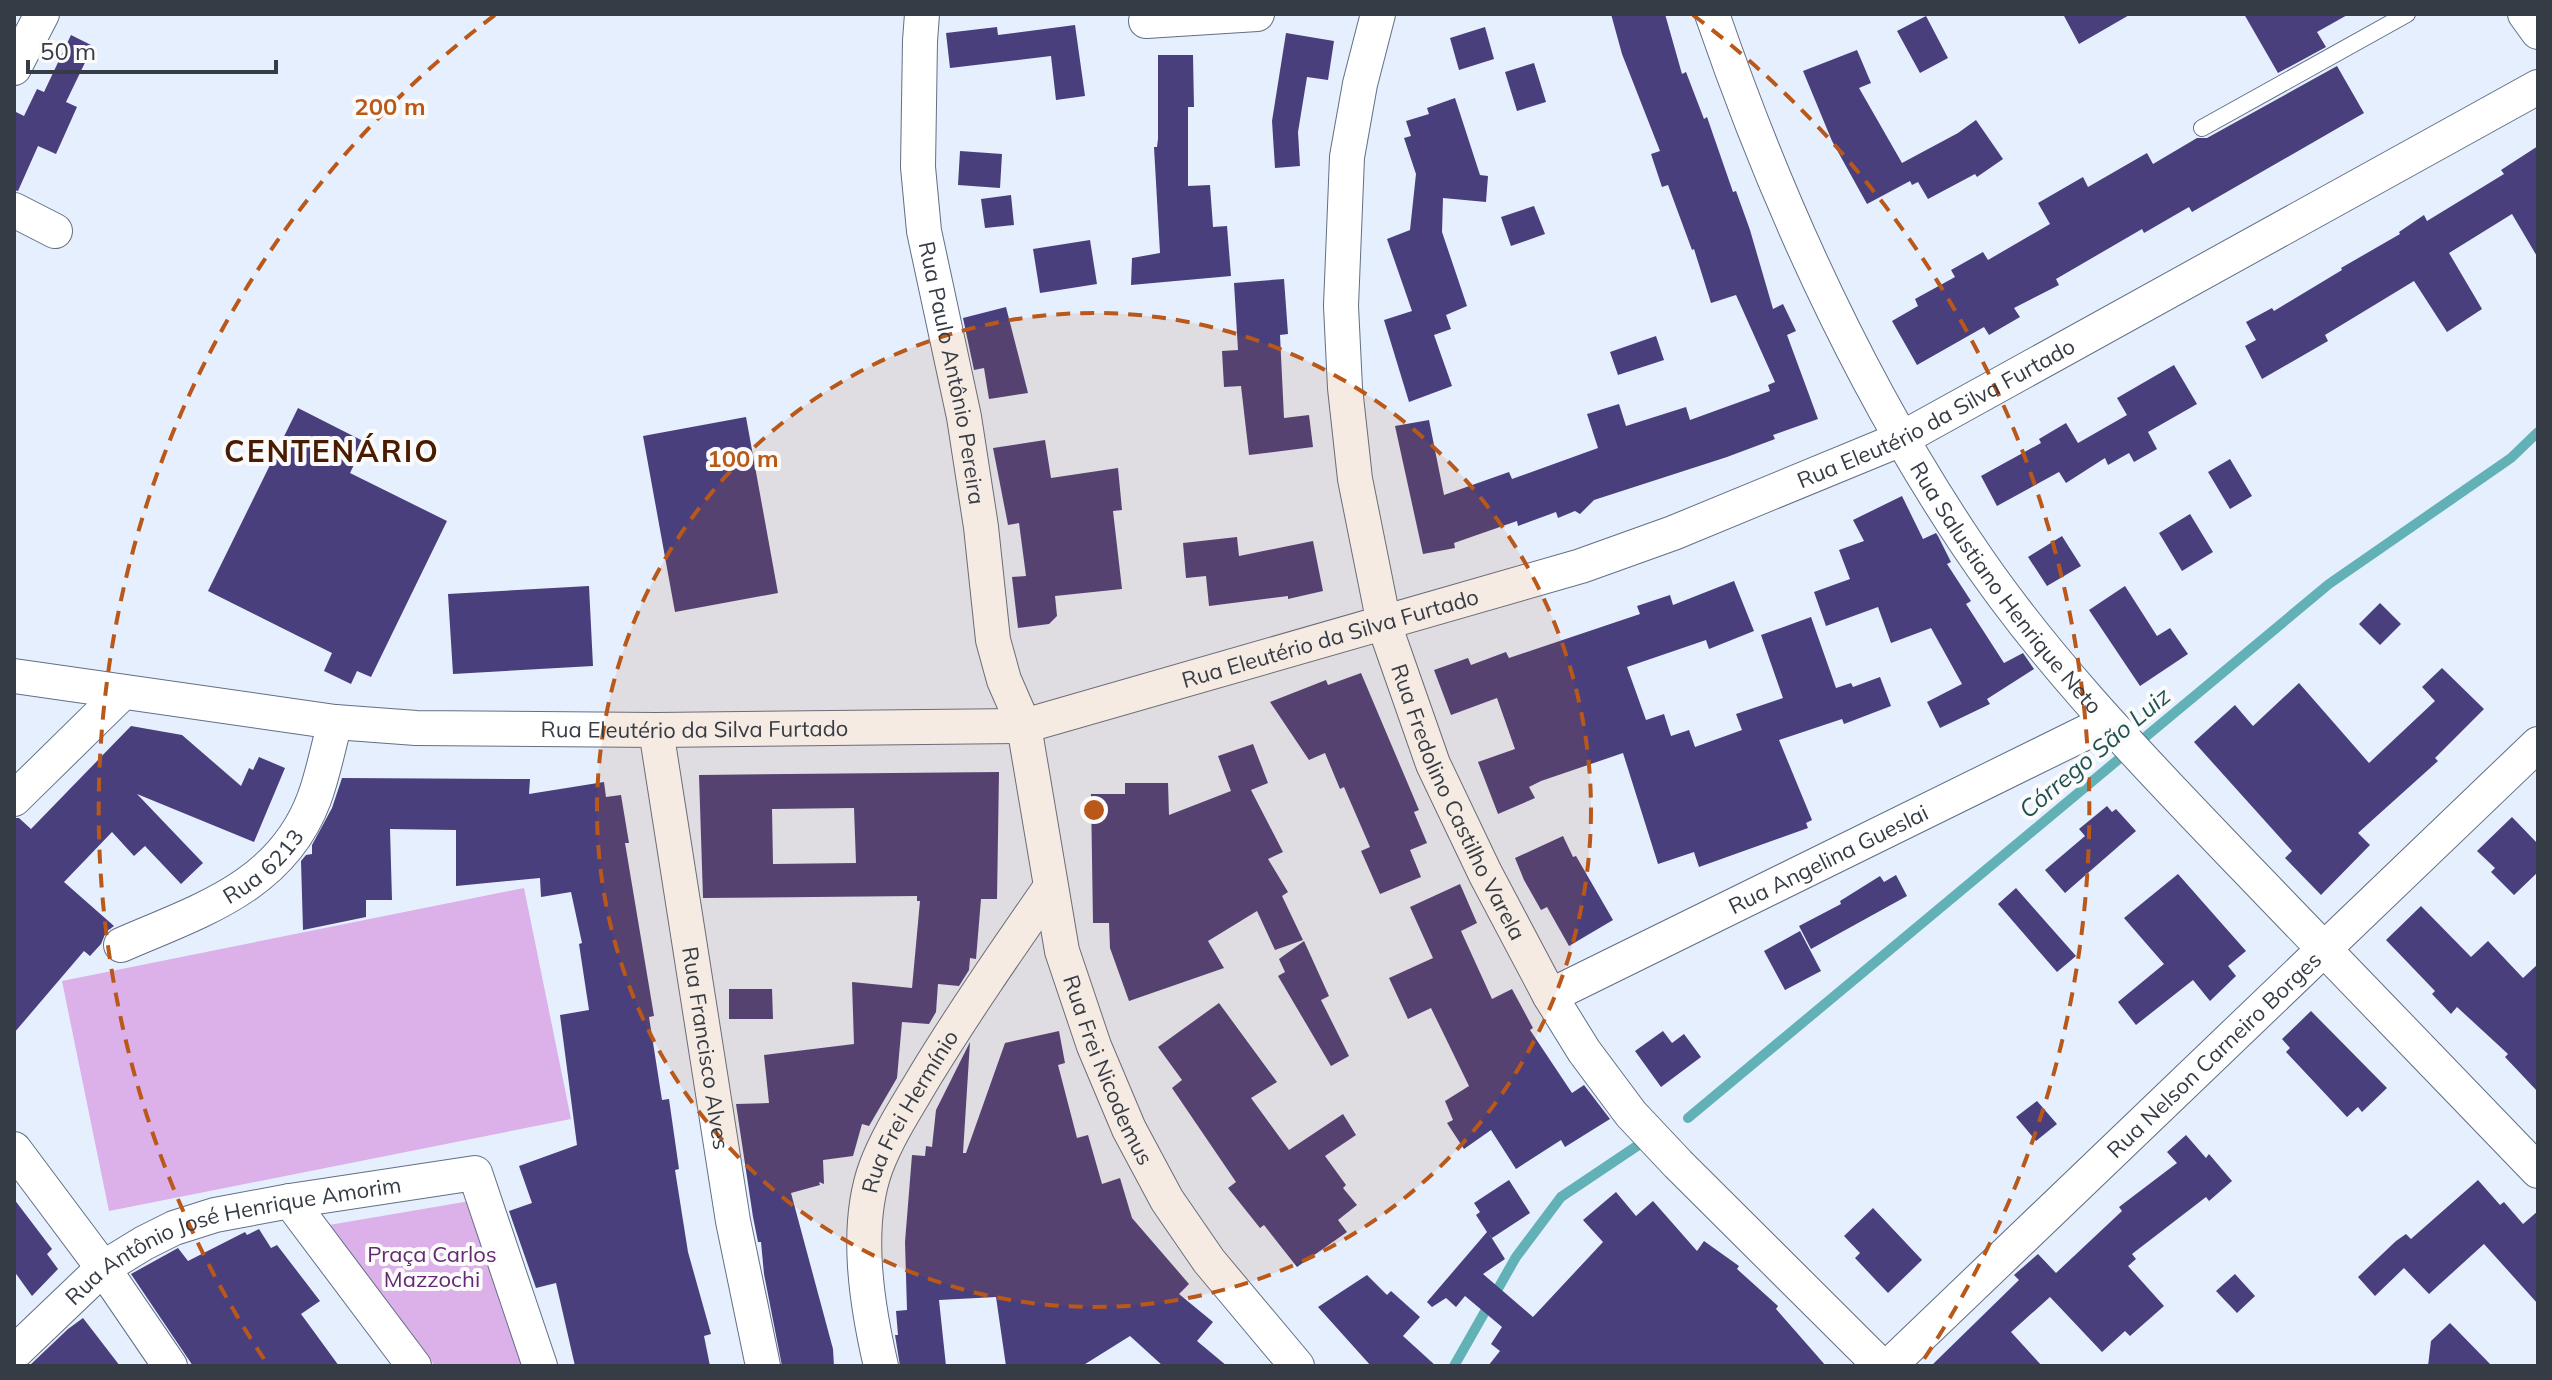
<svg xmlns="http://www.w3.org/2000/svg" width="2552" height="1380" font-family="Mulish,sans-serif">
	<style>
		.green { fill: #dcb0e9 }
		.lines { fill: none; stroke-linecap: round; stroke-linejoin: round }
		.stream { stroke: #61b1b7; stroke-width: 10 }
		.building { fill: #493f7d; fill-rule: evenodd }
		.service-casing { stroke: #626f85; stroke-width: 18 }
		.minor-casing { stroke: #626f85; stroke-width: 36 }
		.service { stroke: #fff; stroke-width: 16 }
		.minor { stroke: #fff; stroke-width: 34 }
		.ring { fill: none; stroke: #b95819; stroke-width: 4; stroke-dasharray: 14 10 }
		.labels { text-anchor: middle; stroke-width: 8; stroke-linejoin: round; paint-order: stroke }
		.street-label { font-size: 22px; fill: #363c46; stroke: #fbfbfb }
		.park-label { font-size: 22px; fill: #642973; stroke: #fbfbfb }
		.water-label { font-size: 24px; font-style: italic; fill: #1f5153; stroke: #fbfbfb }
		.district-label { font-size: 30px; font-weight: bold; letter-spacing: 2px; fill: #491b00; stroke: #fbfbfb }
		.centre { fill: #b95819; stroke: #fbfbfb; stroke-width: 4 }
		.ring-label { font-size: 24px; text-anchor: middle; font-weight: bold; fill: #b95819; stroke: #fbfbfb; stroke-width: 8; stroke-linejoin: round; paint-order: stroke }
	</style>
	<rect width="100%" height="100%" fill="#e5effd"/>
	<path class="green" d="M 524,888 L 571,1119 L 109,1211 L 62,981 Z
		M 470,1201 L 526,1366 L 435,1366 L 329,1225 Z"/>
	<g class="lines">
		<path class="stream" d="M 1688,1118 L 2329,584 L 2511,458 L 2538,432
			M 1454,1366 L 1516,1257 L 1561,1197 L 1637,1146"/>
	</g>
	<path class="building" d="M 1611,14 L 1665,14 L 1682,74 L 1686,72 L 1704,119 L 1707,117 L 1733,192 L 1736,191 L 1750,230 L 1773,309 L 1783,304 L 1796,331 L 1787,335 L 1818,419 L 1773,435 L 1775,439 L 1727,457 L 1594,500 L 1580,514 L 1575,511 L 1558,518 L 1556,512 L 1518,526 L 1517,521 L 1454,543 L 1455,548 L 1423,554 L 1395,426 L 1429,420 L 1444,495 L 1509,472 L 1512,479 L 1598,448 L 1587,414 L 1619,404 L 1626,426 L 1686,407 L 1690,420 L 1770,391 L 1768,385 L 1775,382 L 1736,295 L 1711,303 L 1694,249 L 1692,250 L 1668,185 L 1662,187 L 1651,154 L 1660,151 L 1622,54 Z
		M 2063,14 L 2131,14 L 2079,44 Z
		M 2244,14 L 2349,14 L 2317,32 L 2326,47 L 2278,73 Z
		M 1926,16 L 1948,58 L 1920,73 L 1897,31 Z
		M 1075,25 L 1085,96 L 1056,100 L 1051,56 L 950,68 L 946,33 L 997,27 L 998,35 Z
		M 1485,27 L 1494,59 L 1459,70 L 1450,38 Z
		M 1286,33 L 1334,41 L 1328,80 L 1307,77 L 1298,132 L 1300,166 L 1275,168 L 1272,121 Z
		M 71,35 L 93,46 L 66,102 L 77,107 L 56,154 L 38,146 L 18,191 L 14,190 L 14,111 L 24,116 L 37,89 L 44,92 Z
		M 1857,50 L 1871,83 L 1859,88 L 1902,163 L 1958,133 L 1976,120 L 2003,159 L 1977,177 L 1975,174 L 1928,199 L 1918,182 L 1912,185 L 1910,181 L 1867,204 L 1832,141 L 1803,71 Z
		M 1158,55 L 1193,55 L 1194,107 L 1188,107 L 1188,186 L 1210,185 L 1213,227 L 1227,226 L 1231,276 L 1131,285 L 1132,258 L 1160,253 L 1154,147 L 1157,147 L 1158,139 Z
		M 1534,63 L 1546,102 L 1517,111 L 1505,72 Z
		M 2337,66 L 2364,113 L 2192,212 L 2189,207 L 2144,233 L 2142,229 L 2056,279 L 2059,285 L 2014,308 L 2020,317 L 1989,335 L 1984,327 L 1917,365 L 1892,321 L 1918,306 L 1915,299 L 1955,277 L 1951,270 L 1983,252 L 1988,260 L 2050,224 L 2038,203 L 2083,177 L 2088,187 L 2147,153 L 2153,164 L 2197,138 L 2207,138 Z
		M 1455,98 L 1480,175 L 1488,176 L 1486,202 L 1443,198 L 1442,232 L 1467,306 L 1446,315 L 1451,329 L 1434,335 L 1452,386 L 1409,402 L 1384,320 L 1412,311 L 1387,239 L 1410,230 L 1416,174 L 1404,138 L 1411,136 L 1406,121 L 1429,114 L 1427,108 Z
		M 2538,146 L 2538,258 L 2512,214 L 2449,253 L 2482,309 L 2447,332 L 2414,281 L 2325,335 L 2328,341 L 2262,379 L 2245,346 L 2256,340 L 2246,322 L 2272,308 L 2274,311 L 2342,270 L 2341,268 L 2400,234 L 2399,232 L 2424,215 L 2427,221 L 2504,174 L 2501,170 Z
		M 960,151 L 1002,154 L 1000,188 L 958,185 Z
		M 1011,195 L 1014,225 L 985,228 L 981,199 Z
		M 1534,206 L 1545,234 L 1511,246 L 1501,217 Z
		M 1090,240 L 1097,284 L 1040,293 L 1033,249 Z
		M 1284,279 L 1288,334 L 1280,335 L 1284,418 L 1309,415 L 1313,447 L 1249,455 L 1241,386 L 1224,387 L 1222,351 L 1238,350 L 1234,283 Z
		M 1006,307 L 1028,393 L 989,399 L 984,368 L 974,370 L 963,318 Z
		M 1656,336 L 1664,360 L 1618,375 L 1610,352 Z
		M 2174,365 L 2197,404 L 2148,432 L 2157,449 L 2134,462 L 2129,453 L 2108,465 L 2105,458 L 2066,483 L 2059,472 L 1997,506 L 1981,476 L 2041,443 L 2039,439 L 2066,423 L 2078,443 L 2127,415 L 2117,398 Z
		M 298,408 L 365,442 L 350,473 L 447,521 L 371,677 L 357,671 L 351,684 L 324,671 L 332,653 L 208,591 Z
		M 746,417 L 778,593 L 675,612 L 643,436 Z
		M 1045,440 L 1051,478 L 1118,468 L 1122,510 L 1113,511 L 1122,589 L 1055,596 L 1057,616 L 1049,624 L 1018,628 L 1012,577 L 1026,576 L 1019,523 L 1008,525 L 993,448 Z
		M 2230,459 L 2252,496 L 2230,509 L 2208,472 Z
		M 1902,496 L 1923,539 L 1936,533 L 1938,536 L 1951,562 L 1947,564 L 1971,601 L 1966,604 L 2004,663 L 2023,653 L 2034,669 L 1987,699 L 1990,704 L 1940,728 L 1927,702 L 1962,684 L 1931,628 L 1891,643 L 1878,607 L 1826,626 L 1814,592 L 1850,579 L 1839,550 L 1864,541 L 1853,520 Z
		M 2190,514 L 2213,552 L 2182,571 L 2159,533 Z
		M 2062,536 L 2081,566 L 2047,586 L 2028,557 Z
		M 1237,537 L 1239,556 L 1313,541 L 1323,591 L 1288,599 L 1288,596 L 1209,606 L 1206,576 L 1186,578 L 1183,543 Z
		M 1734,581 L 1754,631 L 1709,649 L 1706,640 L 1627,667 L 1646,720 L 1664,714 L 1671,736 L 1689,730 L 1695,747 L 1742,730 L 1736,714 L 1783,698 L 1761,635 L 1811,617 L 1836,688 L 1851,683 L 1853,687 L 1880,677 L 1891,706 L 1844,724 L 1842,719 L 1779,740 L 1812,820 L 1806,823 L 1808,828 L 1699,867 L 1694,852 L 1658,864 L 1623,753 L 1541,781 L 1529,787 L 1535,798 L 1498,814 L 1478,762 L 1515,749 L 1497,698 L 1451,715 L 1434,670 L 1468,658 L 1471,665 L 1506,652 L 1509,658 L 1640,614 L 1637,606 L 1670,595 L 1673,605 Z
		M 589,586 L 593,666 L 453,674 L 448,594 Z
		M 2125,586 L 2157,636 L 2170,628 L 2188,654 L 2140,686 L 2089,610 Z
		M 2380,603 L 2401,624 L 2380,645 L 2359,624 Z
		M 2442,668 L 2484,709 L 2435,758 L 2438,761 L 2358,833 L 2370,845 L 2321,895 L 2285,858 L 2292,851 L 2194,742 L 2235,705 L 2253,726 L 2299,683 L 2369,763 L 2435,701 L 2422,687 Z
		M 1361,673 L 1419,810 L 1414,812 L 1427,843 L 1410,850 L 1421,877 L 1380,894 L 1361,851 L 1370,847 L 1344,787 L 1340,789 L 1325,753 L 1309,760 L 1270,702 L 1326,680 L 1328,685 Z
		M 131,726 L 182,735 L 241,786 L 249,768 L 253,770 L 259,757 L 285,768 L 254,842 L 137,794 L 203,863 L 181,884 L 145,846 L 134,856 L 112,832 L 64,882 L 114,926 L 106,932 L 101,944 L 90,956 L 84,951 L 14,1033 L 14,818 L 19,818 L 31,829 Z
		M 1253,744 L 1268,783 L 1251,790 L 1283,852 L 1268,859 L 1288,892 L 1282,896 L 1303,940 L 1275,950 L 1257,911 L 1208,941 L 1224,968 L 1129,1001 L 1110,948 L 1109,923 L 1093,923 L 1091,794 L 1125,794 L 1125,783 L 1168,783 L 1169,815 L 1231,791 L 1218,756 Z
		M 999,772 L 997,899 L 981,899 L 976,959 L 970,958 L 969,970 L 959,986 L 938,984 L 936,1012 L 929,1024 L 902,1022 L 897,1078 L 869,1126 L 862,1124 L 853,1156 L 823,1160 L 824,1184 L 819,1182 L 820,1185 L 791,1193 L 833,1349 L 834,1366 L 782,1366 L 764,1274 L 761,1242 L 758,1242 L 753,1217 L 736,1104 L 769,1103 L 764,1055 L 854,1044 L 852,982 L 912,988 L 920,901 L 917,901 L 917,896 L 703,898 L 699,775 ZM 854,808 L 856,863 L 773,864 L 772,809 Z
		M 342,778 L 530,779 L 529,794 L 604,782 L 606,797 L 621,795 L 629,843 L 625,843 L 654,1016 L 649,1017 L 662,1100 L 669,1099 L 679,1169 L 675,1170 L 688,1252 L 711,1334 L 704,1336 L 710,1366 L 575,1366 L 556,1283 L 536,1288 L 509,1211 L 532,1203 L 519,1166 L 577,1145 L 560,1015 L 589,1010 L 579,944 L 582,943 L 571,892 L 541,897 L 540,878 L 456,886 L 456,830 L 390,829 L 392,900 L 366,900 L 366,917 L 303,930 L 301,861 L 306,855 L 312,854 L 312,845 L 332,808 Z
		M 2107,806 L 2112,812 L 2116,809 L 2136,831 L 2065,893 L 2045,870 L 2085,836 L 2079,829 Z
		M 2512,817 L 2538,844 L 2538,872 L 2514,895 L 2491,872 L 2495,868 L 2477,851 Z
		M 1563,836 L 1573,857 L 1576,856 L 1613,920 L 1569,946 L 1547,907 L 1541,910 L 1524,880 L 1515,858 Z
		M 2178,874 L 2246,951 L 2228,966 L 2236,976 L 2210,1001 L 2193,980 L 2136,1025 L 2118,1002 L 2164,964 L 2124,918 Z
		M 1896,875 L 1907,896 L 1811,949 L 1799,926 L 1841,904 L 1840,901 L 1880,876 L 1884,882 Z
		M 1460,884 L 1477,923 L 1461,931 L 1492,999 L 1512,989 L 1533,1028 L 1530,1030 L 1572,1093 L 1584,1085 L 1610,1119 L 1565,1147 L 1561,1140 L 1516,1169 L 1491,1130 L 1464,1149 L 1447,1123 L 1453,1120 L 1445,1101 L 1469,1086 L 1431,1008 L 1408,1019 L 1389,978 L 1433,958 L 1410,907 Z
		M 2016,888 L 2076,956 L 2057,972 L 1998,904 Z
		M 2421,906 L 2471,957 L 2488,941 L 2523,978 L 2538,964 L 2538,1092 L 2505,1057 L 2508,1054 L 2457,1007 L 2451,1014 L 2432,994 L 2435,991 L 2386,940 Z
		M 1800,931 L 1821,971 L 1785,990 L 1764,951 Z
		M 1304,941 L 1329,996 L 1321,1000 L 1349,1056 L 1331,1066 L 1278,976 L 1285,972 L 1279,959 Z
		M 729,989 L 772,989 L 773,1019 L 729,1019 Z
		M 1219,1003 L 1277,1082 L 1251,1098 L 1289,1150 L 1343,1114 L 1356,1135 L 1325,1156 L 1346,1185 L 1343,1188 L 1357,1205 L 1338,1220 L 1347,1232 L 1297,1267 L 1264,1225 L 1260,1228 L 1228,1188 L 1236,1182 L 1172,1088 L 1182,1080 L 1158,1047 Z
		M 2311,1011 L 2387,1088 L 2362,1112 L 2358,1107 L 2347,1117 L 2286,1052 L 2290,1048 L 2282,1039 Z
		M 1059,1031 L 1065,1063 L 1058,1065 L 1077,1138 L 1088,1135 L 1102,1184 L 1120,1178 L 1132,1218 L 1189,1284 L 1179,1294 L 1213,1322 L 1197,1341 L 1227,1366 L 1163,1366 L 1130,1336 L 1082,1366 L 1006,1366 L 996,1297 L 939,1300 L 946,1366 L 900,1366 L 895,1335 L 898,1335 L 896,1311 L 907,1310 L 905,1242 L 912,1155 L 925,1156 L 926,1146 L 932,1147 L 936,1110 L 970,1042 L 963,1153 L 966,1153 L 1005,1043 Z
		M 1663,1031 L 1672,1043 L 1684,1034 L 1701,1057 L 1661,1087 L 1635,1051 Z
		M 2037,1101 L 2057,1124 L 2036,1141 L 2016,1117 Z
		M 2186,1135 L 2206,1158 L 2209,1154 L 2232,1181 L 2209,1201 L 2206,1197 L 2132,1254 L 2136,1259 L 2128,1266 L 2164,1306 L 2130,1336 L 2125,1331 L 2102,1352 L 2050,1297 L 2011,1332 L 2042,1366 L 1931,1366 L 2019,1280 L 2014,1275 L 2038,1254 L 2056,1273 L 2122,1211 L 2119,1207 L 2177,1163 L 2167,1152 Z
		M 1509,1180 L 1530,1213 L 1492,1238 L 1488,1232 L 1505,1259 L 1483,1274 L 1533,1317 L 1603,1242 L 1583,1220 L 1616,1192 L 1636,1216 L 1653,1201 L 1697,1251 L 1704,1241 L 1739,1266 L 1737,1269 L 1778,1306 L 1776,1309 L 1826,1366 L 1488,1366 L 1500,1351 L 1491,1344 L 1502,1327 L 1465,1296 L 1456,1307 L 1446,1298 L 1432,1307 L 1427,1302 L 1487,1232 L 1476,1215 L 1480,1212 L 1474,1203 Z
		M 2478,1180 L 2500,1205 L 2504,1202 L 2523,1224 L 2538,1211 L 2538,1304 L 2484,1244 L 2429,1294 L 2404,1268 L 2375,1296 L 2358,1277 L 2396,1241 L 2406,1234 L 2411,1239 Z
		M 14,1199 L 52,1249 L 47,1254 L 58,1269 L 32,1296 L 14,1271 Z
		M 1873,1208 L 1922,1260 L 1888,1293 L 1855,1258 L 1860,1253 L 1844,1236 Z
		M 259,1229 L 271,1248 L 277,1245 L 320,1301 L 301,1314 L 339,1366 L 193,1366 L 131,1274 L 178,1248 L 188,1261 L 245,1232 L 247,1235 Z
		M 2235,1274 L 2255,1296 L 2237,1313 L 2216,1291 Z
		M 1367,1275 L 1387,1295 L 1391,1291 L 1420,1317 L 1403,1336 L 1436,1366 L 1371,1366 L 1318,1307 Z
		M 83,1318 L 120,1366 L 29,1366 L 68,1329 Z
		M 2450,1323 L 2492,1366 L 2428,1366 L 2431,1341 Z"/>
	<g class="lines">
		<defs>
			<path id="service" d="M 2202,128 L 2407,14"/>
			<g id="minor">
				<path id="s1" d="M 922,14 L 920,41 L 918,167 L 924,231 L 964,417 L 981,527 L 993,640 L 1004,680 L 1024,726 L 1062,951 L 1094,1046 L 1129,1129 L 1167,1200 L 1209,1261 L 1297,1366"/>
				<path id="s2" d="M 1378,14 L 1360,84 L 1347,157 L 1341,306 L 1345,388 L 1355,479 L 1384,624 L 1433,764 L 1485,873 L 1550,996 L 1584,1051 L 1631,1114 L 1678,1164 L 1881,1366"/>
				<path id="s3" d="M 1712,14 C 1775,197 1857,379 1965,541 C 2043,659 2144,762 2242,864 C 2341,966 2439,1069 2538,1171"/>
				<path d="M 2525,14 L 2538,32"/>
				<path d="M 1146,21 L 1257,14"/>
				<path d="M 14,68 L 42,14"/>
				<path d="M 14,210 L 55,231"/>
				<path id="s4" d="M 14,676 L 335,722 L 416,728 L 656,730 L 1024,726 L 1581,566 L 1673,533 L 1901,439 L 2538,87"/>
				<path id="s5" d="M 656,730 L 733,1221 L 763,1366"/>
				<path d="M 14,799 L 123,692"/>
				<path id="s6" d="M 121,945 C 199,911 281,887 314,799 C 323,775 328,748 335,722"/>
				<path id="s7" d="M 1550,996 L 2107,722"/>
				<path d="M 14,1149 L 103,1268 L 170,1366"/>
				<path d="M 290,1201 L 414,1366"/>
				<path id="s8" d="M 14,1353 L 103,1268 L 144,1243 L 174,1228 L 215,1215 L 290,1201 L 475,1173 L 540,1366"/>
				<path id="s9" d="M 881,1366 C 867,1306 854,1227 876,1167 C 888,1135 908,1105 925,1076 C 964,1012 1007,950 1050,888"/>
				<path id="s10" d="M 1889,1366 L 2538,744"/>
			</g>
		</defs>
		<use href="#service" class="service-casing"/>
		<use href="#minor" class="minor-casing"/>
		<use href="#service" class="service"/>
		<use href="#minor" class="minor"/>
	</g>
	<circle cx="1094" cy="810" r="497" fill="#b95819" fill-opacity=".12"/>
	<g class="ring">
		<circle cx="1094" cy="810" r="497"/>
		<path d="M264 1359A995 995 0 0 1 495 15M1693 15A995 995 0 0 1 1924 1359"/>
	</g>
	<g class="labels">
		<g class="street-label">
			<text dy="8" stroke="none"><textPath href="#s1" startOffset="362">Rua Paulo Antônio Pereira</textPath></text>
			<text dy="8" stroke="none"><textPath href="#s4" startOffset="1980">Rua Eleutério da Silva Furtado</textPath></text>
			<text dy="8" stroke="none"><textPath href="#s3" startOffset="648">Rua Salustiano Henrique Neto</textPath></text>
			<text dy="8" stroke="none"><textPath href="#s4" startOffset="1332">Rua Eleutério da Silva Furtado</textPath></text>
			<text dy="8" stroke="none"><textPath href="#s4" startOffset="684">Rua Eleutério da Silva Furtado</textPath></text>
			<text dy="8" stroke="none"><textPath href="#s2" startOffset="810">Rua Fredolino Castilho Varela</textPath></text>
			<text dy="8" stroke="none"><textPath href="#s7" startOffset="310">Rua Angelina Gueslai</textPath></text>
			<text dy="8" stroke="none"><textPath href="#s6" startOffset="164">Rua 6213</textPath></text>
			<text dy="8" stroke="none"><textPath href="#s5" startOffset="322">Rua Francisco Alves</textPath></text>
			<text dy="8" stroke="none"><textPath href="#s10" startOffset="450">Rua Nelson Carneiro Borges</textPath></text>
			<text dy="8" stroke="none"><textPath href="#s1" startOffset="1080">Rua Frei Nicodemus</textPath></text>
			<text dy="8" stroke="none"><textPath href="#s9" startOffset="266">Rua Frei Hermínio</textPath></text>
			<text dy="8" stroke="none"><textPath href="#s8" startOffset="256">Rua Antônio José Henrique Amorim</textPath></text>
		</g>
		<g class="park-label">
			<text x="432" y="1262">Praça Carlos<tspan x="432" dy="25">Mazzochi</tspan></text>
		</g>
		<g class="water-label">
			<text transform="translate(2095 753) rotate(-40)" y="8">Córrego São Luiz</text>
		</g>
		<g class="district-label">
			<text x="332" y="462">CENTENÁRIO</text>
		</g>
	</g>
	<circle cx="1094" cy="810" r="12" class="centre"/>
	<g class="ring-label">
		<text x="390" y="115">200 m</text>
		<text x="743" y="467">100 m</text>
	</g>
	<rect width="2552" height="1380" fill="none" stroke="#363c46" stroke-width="32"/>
	<path d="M28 60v12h248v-12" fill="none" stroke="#363c46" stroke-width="4"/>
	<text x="40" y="60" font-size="24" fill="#363c46" stroke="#fbfbfb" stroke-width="6" paint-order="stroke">50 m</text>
</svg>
